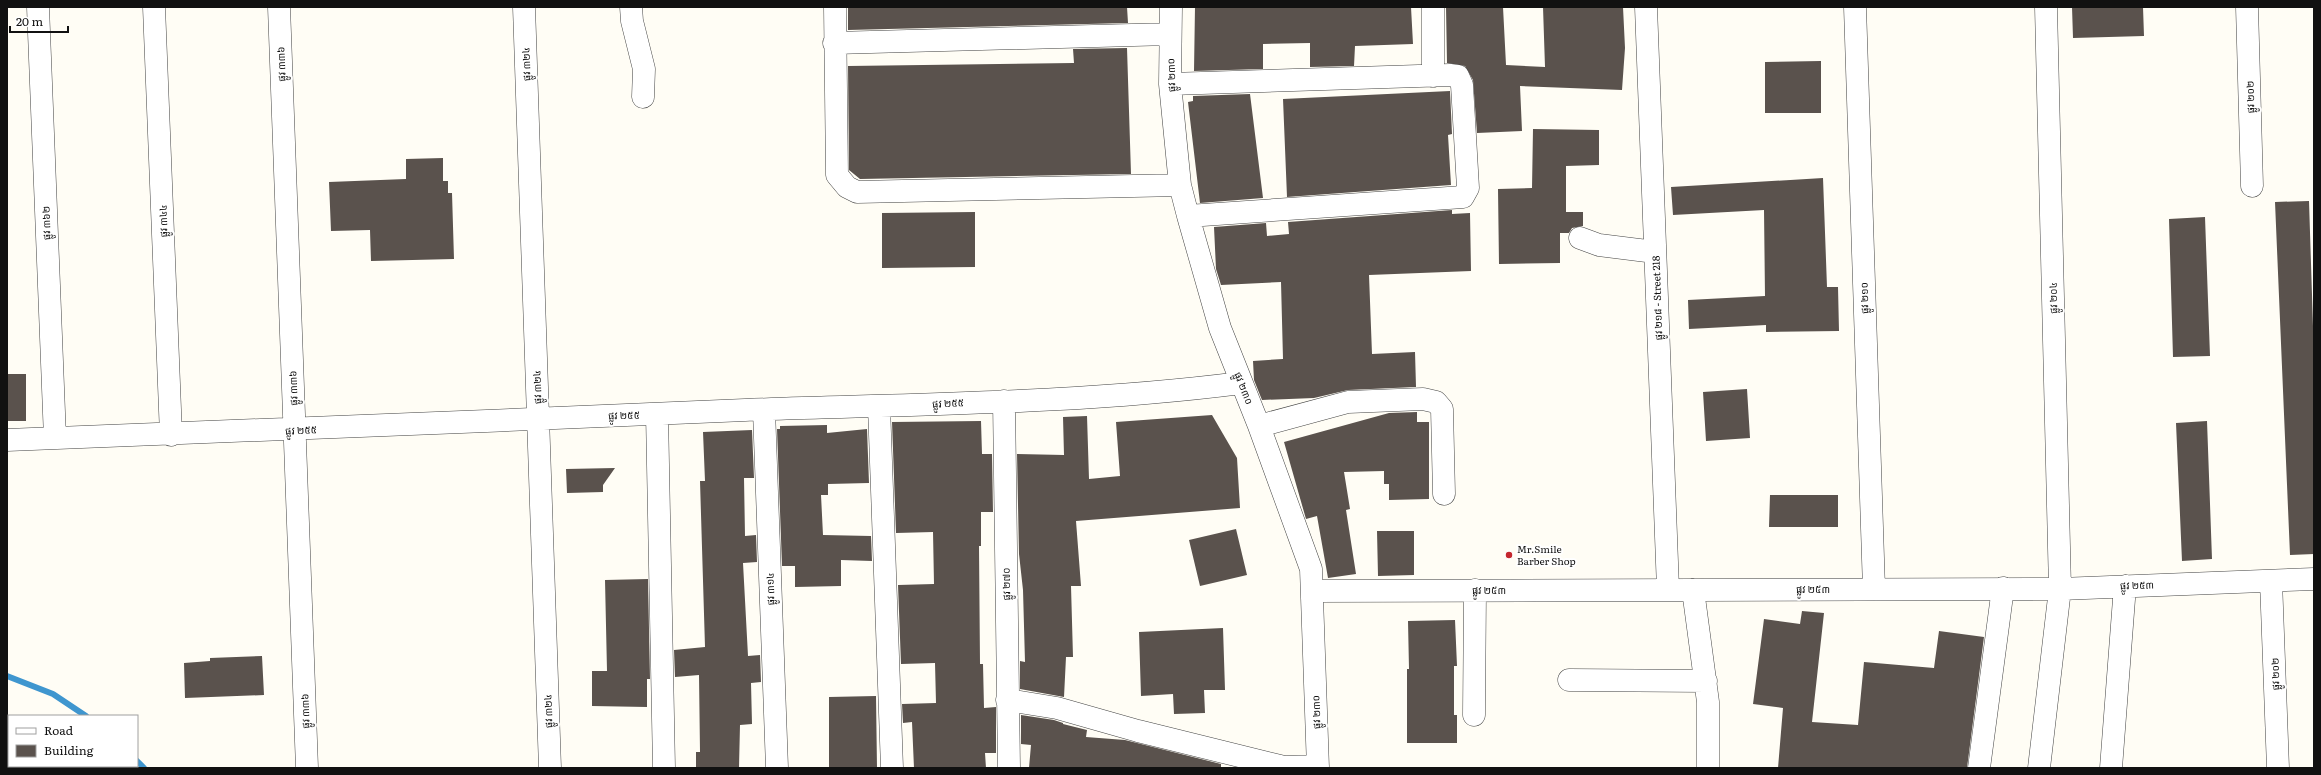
<svg xmlns="http://www.w3.org/2000/svg" width="2321" height="775" font-family="Literata,'Noto Sans Khmer',serif">
	<style>
		.lines { fill: none; stroke-linecap: round; stroke-linejoin: round }
		.stream { stroke: #3f96cf; stroke-width: 6 }
		.building { fill: #5a524d }
		.minor-casing { stroke: #444; stroke-width: 23 }
		.minor { stroke: #fff; stroke-width: 22 }
		.poi-dot { fill: #c4262e; stroke: #fff; stroke-width: 1.5 }
		.labels { text-anchor: middle; stroke-width: 4; stroke-linejoin: round; paint-order: stroke }
		.street-label { font-size: 10px; fill: #111; stroke: #fff }
		.poi-label { font-size: 10px; fill: #111; stroke: #fff; text-anchor: start }
	</style>
	<rect width="100%" height="100%" fill="#fffdf5"/>
	<g class="lines">
		<path class="stream" d="M 7,676 L 53,694 L 86,716
			M 137,761 L 144,768"/>
	</g>
	<path class="building" d="M 848,7 L 1127,7 L 1128,23 L 848,30 Z
		M 1195,7 L 1411,7 L 1413,44 L 1355,46 L 1354,66 L 1310,67 L 1310,43 L 1263,44 L 1263,69 L 1194,71 Z
		M 1446,7 L 1503,7 L 1506,65 L 1545,67 L 1543,7 L 1623,7 L 1625,48 L 1622,90 L 1520,86 L 1522,131 L 1477,133 L 1473,80 L 1465,66 L 1447,63 Z
		M 2072,7 L 2143,7 L 2144,36 L 2073,38 Z
		M 1127,48 L 1131,174 L 860,179 L 849,170 L 848,66 L 1074,63 L 1073,49 Z
		M 1821,61 L 1821,113 L 1765,113 L 1765,62 Z
		M 1450,91 L 1452,134 L 1448,135 L 1451,185 L 1287,197 L 1283,99 Z
		M 1250,94 L 1263,198 L 1200,203 L 1188,102 L 1193,101 L 1193,96 Z
		M 1533,129 L 1599,130 L 1599,165 L 1566,166 L 1566,212 L 1583,212 L 1583,226 L 1572,228 L 1569,233 L 1560,233 L 1560,263 L 1499,264 L 1498,189 L 1532,188 Z
		M 443,158 L 443,181 L 448,181 L 448,193 L 452,193 L 454,259 L 371,261 L 370,230 L 331,231 L 329,182 L 406,179 L 406,159 Z
		M 1823,178 L 1827,287 L 1838,287 L 1839,331 L 1766,332 L 1766,325 L 1689,329 L 1688,300 L 1765,296 L 1764,210 L 1673,215 L 1671,187 Z
		M 2309,201 L 2314,357 L 2314,554 L 2290,555 L 2275,202 Z
		M 1452,210 L 1452,214 L 1470,213 L 1471,271 L 1369,275 L 1372,354 L 1415,352 L 1416,387 L 1348,390 L 1314,398 L 1262,400 L 1254,380 L 1253,361 L 1283,359 L 1281,282 L 1221,285 L 1216,269 L 1214,227 L 1266,223 L 1267,236 L 1289,234 L 1288,222 Z
		M 975,212 L 975,267 L 882,268 L 882,213 Z
		M 2205,217 L 2210,356 L 2173,357 L 2169,219 Z
		M 7,374 L 26,374 L 26,421 L 7,421 Z
		M 1747,389 L 1750,438 L 1706,441 L 1703,392 Z
		M 1417,412 L 1417,422 L 1429,422 L 1429,499 L 1389,500 L 1389,484 L 1384,484 L 1384,471 L 1344,472 L 1350,509 L 1346,510 L 1356,574 L 1328,578 L 1317,516 L 1306,519 L 1284,442 L 1389,413 Z
		M 1212,415 L 1237,458 L 1240,508 L 1076,521 L 1081,586 L 1071,586 L 1073,657 L 1066,657 L 1064,697 L 1020,689 L 1020,661 L 1025,662 L 1023,590 L 1019,554 L 1017,454 L 1064,455 L 1063,417 L 1087,416 L 1089,479 L 1120,476 L 1116,422 Z
		M 981,421 L 982,454 L 992,454 L 993,512 L 981,512 L 981,546 L 979,546 L 980,664 L 983,664 L 984,708 L 996,707 L 996,753 L 985,753 L 986,768 L 914,768 L 912,722 L 903,723 L 902,704 L 936,703 L 935,663 L 901,664 L 898,585 L 934,584 L 933,532 L 896,533 L 892,422 Z
		M 2207,421 L 2212,559 L 2182,561 L 2176,423 Z
		M 827,425 L 827,433 L 867,429 L 869,483 L 828,484 L 828,495 L 821,495 L 823,535 L 871,536 L 872,561 L 841,560 L 841,586 L 795,587 L 795,566 L 782,566 L 777,429 L 780,429 L 780,426 Z
		M 752,430 L 754,478 L 744,478 L 745,536 L 756,535 L 757,562 L 743,563 L 748,656 L 760,655 L 761,682 L 751,683 L 752,724 L 740,725 L 739,768 L 696,768 L 696,752 L 700,752 L 699,675 L 675,677 L 674,650 L 705,647 L 700,481 L 705,481 L 703,432 Z
		M 615,468 L 603,485 L 603,492 L 567,493 L 566,469 Z
		M 1770,495 L 1838,495 L 1838,527 L 1769,527 Z
		M 1236,529 L 1247,575 L 1200,586 L 1189,540 Z
		M 1377,531 L 1414,531 L 1414,575 L 1378,576 Z
		M 648,579 L 650,679 L 647,679 L 647,707 L 592,706 L 592,671 L 607,671 L 605,580 Z
		M 1802,611 L 1824,613 L 1812,722 L 1858,725 L 1864,662 L 1934,668 L 1939,631 L 1984,637 L 1967,768 L 1778,768 L 1783,708 L 1753,704 L 1764,619 L 1800,624 Z
		M 1455,620 L 1457,666 L 1454,666 L 1454,715 L 1457,715 L 1457,743 L 1407,743 L 1407,669 L 1409,669 L 1408,621 Z
		M 1223,628 L 1225,690 L 1204,690 L 1205,713 L 1174,714 L 1173,694 L 1141,696 L 1139,632 Z
		M 262,656 L 264,695 L 185,698 L 184,663 L 210,661 L 210,658 Z
		M 876,696 L 877,768 L 829,768 L 829,697 Z
		M 1021,715 L 1054,720 L 1063,723 L 1063,724 L 1087,730 L 1086,737 L 1125,740 L 1221,764 L 1221,768 L 1029,768 L 1031,745 L 1021,744 Z"/>
	<g class="lines">
		<defs>
			<path id="minor" d="M 38,7 L 55,438
				M 154,7 L 171,435
				M 279,7 L 307,768
				M 524,7 L 550,768
				M 631,7 L 632,21 L 644,69 L 643,97
				M 835,7 L 837,175 L 847,187 L 857,192 L 1180,185
				M 1171,7 L 1170,84 L 1180,185 L 1188,216 L 1220,328 L 1259,426 L 1311,569 L 1318,768
				M 1646,7 L 1668,589
				M 1855,7 L 1874,589
				M 2247,7 L 2252,186
				M 834,43 L 1170,34
				M 1433,76 L 1433,7
				M 1170,84 L 1450,75 L 1458,76 L 1462,85 L 1468,188 L 1463,197 L 1188,216
				M 1580,238 L 1599,245 L 1655,252
				M 1004,401 L 1009,768
				M 879,406 L 892,768
				M 764,410 L 777,768
				M 657,414 L 664,768
				M 1259,426 L 1348,402 L 1423,399 L 1436,402 L 1442,409 L 1444,494
				M 7,440 C 253,432 499,420 745,410 C 911,404 1077,404 1241,383
				M 2271,581 L 2278,768
				M 1693,590 L 1708,702 L 1708,768
				M 1312,591 L 2060,589 L 2314,579
				M 1569,680 L 1706,681
				M 1007,700 L 1057,708 L 1138,731 L 1284,767 L 1318,766
				M 1474,715 L 1475,590
				M 1979,768 L 2003,588
				M 2039,768 L 2060,589 L 2046,7
				M 2111,768 L 2125,586"/>
		</defs>
		<use href="#minor" class="minor-casing"/>
		<use href="#minor" class="minor"/>
	</g>
	<circle class="poi-dot" cx="1509" cy="555" r="4"/>
	<g class="labels">
		<g class="street-label">
			<text transform="translate(281 64) rotate(-92)" y="4">ផ្លូវ ៣៣៦</text>
			<text transform="translate(526 64) rotate(-92)" y="4">ផ្លូវ ៣២៤</text>
			<text transform="translate(1171 75) rotate(-92)" y="4">ផ្លូវ ២៣០</text>
			<text transform="translate(2250 97) rotate(-92)" y="4">ផ្លូវ ២០២</text>
			<text transform="translate(163 221) rotate(-92)" y="4">ផ្លូវ ៣៤៤</text>
			<text transform="translate(46 223) rotate(-92)" y="4">ផ្លូវ ៣៦២</text>
			<text transform="translate(1657 298) rotate(-92)" y="4">ផ្លូវ ២១៨ - Street 218</text>
			<text transform="translate(1864 298) rotate(-92)" y="4">ផ្លូវ ២១០</text>
			<text transform="translate(2053 298) rotate(-91)" y="4">ផ្លូវ ២០៤</text>
			<text transform="translate(537 387) rotate(-92)" y="4">ផ្លូវ ៣២៤</text>
			<text transform="translate(293 388) rotate(-92)" y="4">ផ្លូវ ៣៣៦</text>
			<text transform="translate(1244 388) rotate(68)" y="4">ផ្លូវ ២៣០</text>
			<text transform="translate(948 403) rotate(-3)" y="4">ផ្លូវ ២៥៥</text>
			<text transform="translate(624 415) rotate(-2)" y="4">ផ្លូវ ២៥៥</text>
			<text transform="translate(301 430) rotate(-3)" y="4">ផ្លូវ ២៥៥</text>
			<text transform="translate(1006 584) rotate(-91)" y="4">ផ្លូវ ២៧០</text>
			<text transform="translate(2137 585) rotate(-2)" y="4">ផ្លូវ ២៥៣</text>
			<text transform="translate(770 589) rotate(-92)" y="4">ផ្លូវ ៣១៤</text>
			<text x="1813" y="593">ផ្លូវ ២៥៣</text>
			<text x="1489" y="594">ផ្លូវ ២៥៣</text>
			<text transform="translate(2275 674) rotate(-92)" y="4">ផ្លូវ ២០២</text>
			<text transform="translate(305 711) rotate(-92)" y="4">ផ្លូវ ៣៣៦</text>
			<text transform="translate(548 711) rotate(-92)" y="4">ផ្លូវ ៣២៤</text>
			<text transform="translate(1316 712) rotate(-92)" y="4">ផ្លូវ ២៣០</text>
		</g>
		<g class="poi-label">
			<text x="1517" y="553">Mr.Smile<tspan x="1517" dy="12">Barber Shop</tspan></text>
		</g>
	</g>
	<rect width="2321" height="775" fill="none" stroke="#111111" stroke-width="16"/>
	<rect x="8" y="715" width="130" height="52" fill="#ffffff" stroke="#a0a0a0"/>
	<rect x="16" y="728" width="20" height="6" fill="#ffffff" stroke="#a0a0a0"/>
	<text x="44" y="735" font-size="12" fill="#111111">Road</text>
	<rect x="16" y="745" width="20" height="12" fill="#5a524d" stroke="#a0a0a0"/>
	<text x="44" y="755" font-size="12" fill="#111111">Building</text>
	<path d="M10 26v6h58v-6" fill="none" stroke="#111111" stroke-width="2"/>
	<text x="16" y="26" font-size="12" fill="#111111" stroke="#ffffff" stroke-width="3" paint-order="stroke">20 m</text>
</svg>
